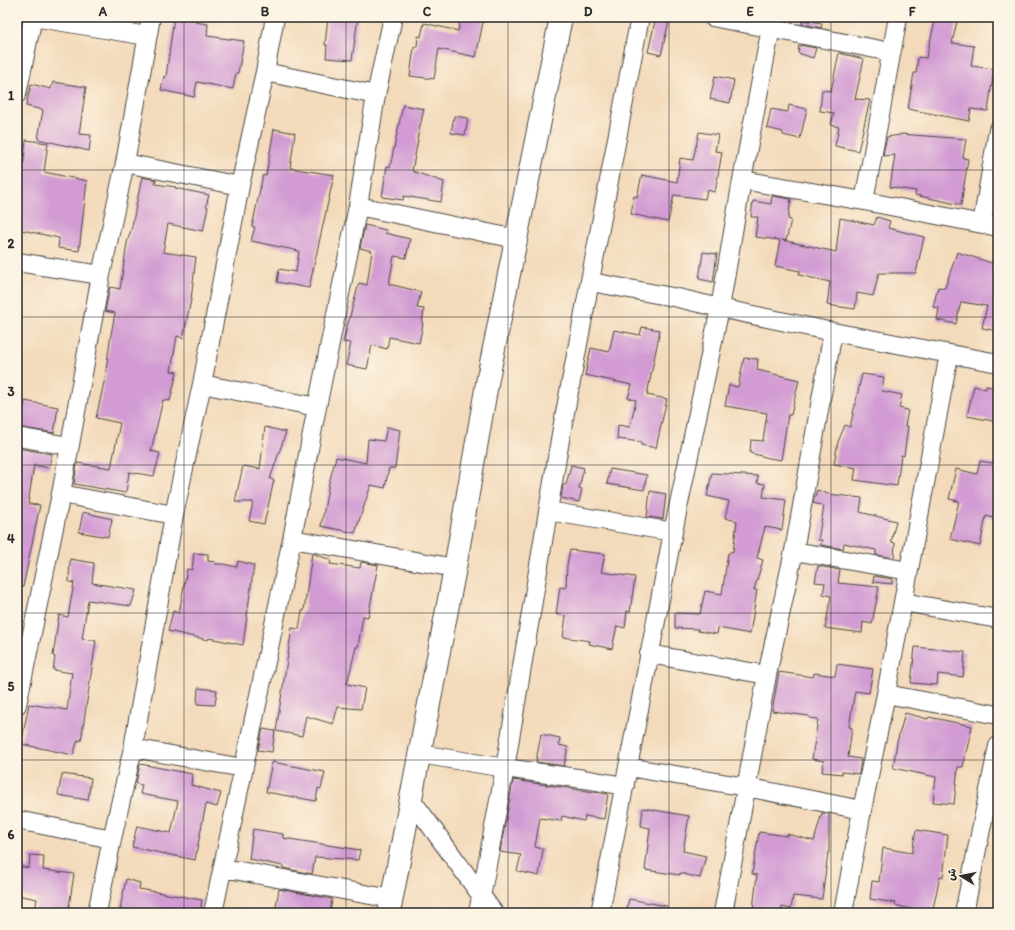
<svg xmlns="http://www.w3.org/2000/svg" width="1015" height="930" font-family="Itim,'Playpen Sans Arabic',sans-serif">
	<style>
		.building { fill: #d29bd3 }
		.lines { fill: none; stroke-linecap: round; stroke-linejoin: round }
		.street-casing { stroke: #494540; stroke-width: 20 }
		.secondary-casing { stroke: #494540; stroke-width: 24 }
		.street { stroke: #fff; stroke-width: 18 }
		.secondary { stroke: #fff; stroke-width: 22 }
		.grid { fill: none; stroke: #2b2b2b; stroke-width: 1; stroke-opacity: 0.55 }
		.neatline { fill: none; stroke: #2b2b2b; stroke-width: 1.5 }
		.grid-label { font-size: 13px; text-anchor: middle; font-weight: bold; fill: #2b2b2b }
	</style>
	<rect width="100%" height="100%" fill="#fcf5e5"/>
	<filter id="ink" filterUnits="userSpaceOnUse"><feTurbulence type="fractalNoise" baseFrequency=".025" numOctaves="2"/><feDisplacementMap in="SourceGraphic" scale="8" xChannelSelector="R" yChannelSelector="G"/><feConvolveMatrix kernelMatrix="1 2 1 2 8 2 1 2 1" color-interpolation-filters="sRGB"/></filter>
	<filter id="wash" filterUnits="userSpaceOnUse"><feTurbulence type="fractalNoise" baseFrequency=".012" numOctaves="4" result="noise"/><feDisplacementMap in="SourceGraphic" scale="16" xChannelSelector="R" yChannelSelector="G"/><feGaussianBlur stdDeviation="0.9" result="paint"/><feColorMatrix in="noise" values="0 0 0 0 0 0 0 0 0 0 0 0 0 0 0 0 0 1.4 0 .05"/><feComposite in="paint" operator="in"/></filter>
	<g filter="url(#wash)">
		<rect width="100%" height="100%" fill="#f3daba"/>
		<g id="blocks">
			<path class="building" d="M 174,17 L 196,17 L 195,22 L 208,24 L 207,36 L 244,41 L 238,73 L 236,73 L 233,89 L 197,82 L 194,97 L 161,90 L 164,76 L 166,77 Z
				M 328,17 L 358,18 L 352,60 L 326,58 L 327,45 L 325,45 Z
				M 461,17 L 484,17 L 476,57 L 439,49 L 434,79 L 410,76 L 414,47 L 417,47 L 418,36 L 421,37 L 424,23 L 458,31 Z
				M 656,17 L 670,17 L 661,55 L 648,52 Z
				M 936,17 L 958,17 L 952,43 L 974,46 L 971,66 L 994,69 L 988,111 L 971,109 L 969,121 L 908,109 L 914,73 L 916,73 L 918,57 L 926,58 Z
				M 802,20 L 822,23 L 821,28 L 802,24 Z
				M 799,45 L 816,48 L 813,58 L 798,53 Z
				M 839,53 L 864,59 L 855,99 L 870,100 L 858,151 L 835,146 L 839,127 L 831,125 L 834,113 L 820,111 L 822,90 L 831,91 Z
				M 715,76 L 734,80 L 730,103 L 710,99 Z
				M 53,82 L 86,87 L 79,134 L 91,135 L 89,151 L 38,139 L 43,110 L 26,106 L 31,84 L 51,89 Z
				M 403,105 L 424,109 L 417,139 L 418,140 L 412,171 L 444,182 L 441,202 L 404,196 L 403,200 L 382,197 L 387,166 L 390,167 Z
				M 789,105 L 807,109 L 800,139 L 783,135 L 783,132 L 767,128 L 771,109 L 788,112 Z
				M 454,116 L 468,118 L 465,135 L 451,133 Z
				M 274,129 L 295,133 L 290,168 L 334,175 L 309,288 L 277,282 L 279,269 L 296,272 L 299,251 L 251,241 L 255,227 L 252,227 L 263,175 L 266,176 Z
				M 699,132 L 718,135 L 715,151 L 722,152 L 715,192 L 707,190 L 705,199 L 674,195 L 668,222 L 631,214 L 634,196 L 637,197 L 642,175 L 677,182 L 680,158 L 693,160 Z
				M 900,134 L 966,139 L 963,158 L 968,159 L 961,205 L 915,195 L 916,191 L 890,187 L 895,155 L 883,156 L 884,149 L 887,137 L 900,135 Z
				M 26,140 L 48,143 L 44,172 L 87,181 L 79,251 L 58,248 L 59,238 L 17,229 L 17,185 L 18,186 L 21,170 L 23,170 Z
				M 142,177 L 156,180 L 155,184 L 176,187 L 175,188 L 209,195 L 206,206 L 208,207 L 203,231 L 168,224 L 163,252 L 196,257 L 191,300 L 183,338 L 177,336 L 171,371 L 177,372 L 170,401 L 163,400 L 151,451 L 160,453 L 154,476 L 129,472 L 126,493 L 74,484 L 77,463 L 111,468 L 120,423 L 96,418 L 105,378 L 110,340 L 115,313 L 105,311 L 110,287 L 120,289 L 127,243 L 132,226 Z
				M 772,196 L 791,199 L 788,219 L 791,220 L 786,241 L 782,240 L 836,252 L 840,218 L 874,225 L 877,217 L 890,221 L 888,228 L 924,237 L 916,273 L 879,273 L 873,296 L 857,293 L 855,309 L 827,305 L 830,282 L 799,275 L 800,271 L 775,266 L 780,240 L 755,237 L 758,217 L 751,217 L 753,201 L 771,204 Z
				M 365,225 L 386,230 L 385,233 L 410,239 L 406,258 L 394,256 L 389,284 L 421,292 L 417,308 L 424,309 L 422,324 L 423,324 L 419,343 L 389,337 L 387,349 L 372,345 L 367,369 L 346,365 L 351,343 L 343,342 L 359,283 L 367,285 L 372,251 L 360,248 Z
				M 703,252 L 717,254 L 713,282 L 699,279 Z
				M 957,252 L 998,265 L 998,331 L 982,328 L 987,306 L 961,302 L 956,324 L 937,320 L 939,308 L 933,307 L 938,287 L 945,288 Z
				M 642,327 L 660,330 L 647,395 L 667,399 L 656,448 L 641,445 L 641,442 L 617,439 L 618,425 L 630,427 L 636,400 L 628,398 L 632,385 L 585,375 L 591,348 L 609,352 L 614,330 L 640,335 Z
				M 744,358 L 758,359 L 757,370 L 799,380 L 791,415 L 788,415 L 781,460 L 769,458 L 750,453 L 751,440 L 763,441 L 767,413 L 725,406 L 729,385 L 738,387 Z
				M 862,374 L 884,377 L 882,391 L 902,395 L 899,408 L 908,410 L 905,426 L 908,426 L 904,456 L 901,455 L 897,486 L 854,480 L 856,468 L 834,464 L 838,442 L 845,425 L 850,427 Z
				M 974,386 L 986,389 L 986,386 L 998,388 L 998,422 L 967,416 Z
				M 25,401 L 58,407 L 54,433 L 17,427 L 17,415 L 22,416 Z
				M 265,427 L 286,432 L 270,479 L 274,480 L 264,524 L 249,521 L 253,502 L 235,502 L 243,466 L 260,469 Z
				M 387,427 L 400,430 L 395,468 L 389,468 L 385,488 L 371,485 L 355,533 L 321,526 L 329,483 L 336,457 L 366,463 L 368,439 L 384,441 Z
				M 17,448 L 52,454 L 49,468 L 34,465 L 28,504 L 40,505 L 23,587 L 17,586 Z
				M 980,461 L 998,464 L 998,519 L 986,516 L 980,546 L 950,539 L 959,501 L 949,499 L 956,469 L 977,474 Z
				M 571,465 L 584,468 L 579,488 L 582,489 L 579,502 L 561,498 L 563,485 L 566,485 Z
				M 610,469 L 647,475 L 644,490 L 607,484 Z
				M 712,473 L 758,476 L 757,483 L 765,484 L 763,497 L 786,500 L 782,530 L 765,527 L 757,558 L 763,560 L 754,590 L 757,590 L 750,634 L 718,628 L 717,634 L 698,631 L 698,629 L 675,628 L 675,613 L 700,614 L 705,591 L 722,594 L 728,553 L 730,553 L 731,551 L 733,552 L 737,521 L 725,518 L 729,501 L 707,496 Z
				M 817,490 L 828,494 L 862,498 L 860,512 L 896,521 L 891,542 L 895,543 L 894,558 L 876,555 L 876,550 L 844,543 L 843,549 L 821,545 L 822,540 L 818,540 L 824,506 L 813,503 Z
				M 650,491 L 666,494 L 663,519 L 647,517 Z
				M 83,512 L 112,519 L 108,537 L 79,532 Z
				M 570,550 L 605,554 L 601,572 L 635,577 L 630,612 L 627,611 L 625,628 L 617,626 L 612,649 L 589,644 L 590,641 L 563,637 L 566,616 L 556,614 L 560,587 L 566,588 L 567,565 Z
				M 194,553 L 208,554 L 208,561 L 215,562 L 215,564 L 223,564 L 237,567 L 238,561 L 254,565 L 243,645 L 209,638 L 208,640 L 168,631 L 173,611 L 179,613 L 187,569 L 192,570 Z
				M 312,553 L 331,560 L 330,564 L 360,568 L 361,562 L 378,565 L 368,617 L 363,616 L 358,647 L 356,647 L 347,684 L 365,688 L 361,709 L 338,707 L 333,724 L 306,716 L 302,736 L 276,731 L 292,628 L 299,629 L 302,611 L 304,611 Z
				M 70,559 L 94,563 L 92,583 L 136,590 L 131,606 L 88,600 L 82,639 L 96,641 L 81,741 L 78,740 L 73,755 L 21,744 L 29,704 L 67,710 L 72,673 L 53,670 L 55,657 L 53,656 L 59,615 L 68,617 L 74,583 L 69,582 Z
				M 818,566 L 840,570 L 838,583 L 879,587 L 872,624 L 863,622 L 862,633 L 825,628 L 831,596 L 823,594 L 825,583 L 815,582 Z
				M 874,576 L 892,579 L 892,584 L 873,582 Z
				M 915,647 L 965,652 L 963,677 L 938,674 L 937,685 L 911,683 Z
				M 837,664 L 873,669 L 869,693 L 855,691 L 849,727 L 852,728 L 848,757 L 861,759 L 859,774 L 842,772 L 842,774 L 822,772 L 824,761 L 812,759 L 818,719 L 809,718 L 809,716 L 772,711 L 779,672 L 813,677 L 814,673 L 835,676 Z
				M 198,688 L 217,690 L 215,705 L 197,704 Z
				M 905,713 L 928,719 L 929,717 L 972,726 L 963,767 L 958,767 L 954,804 L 933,802 L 936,777 L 893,768 L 897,742 Z
				M 263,729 L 275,731 L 272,752 L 258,750 Z
				M 541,734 L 560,738 L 559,745 L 568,747 L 564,766 L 536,762 Z
				M 272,762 L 325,772 L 321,789 L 318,788 L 316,801 L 266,792 Z
				M 140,764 L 192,774 L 191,785 L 221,793 L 217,807 L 206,804 L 195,860 L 132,847 L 137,826 L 171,833 L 178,801 L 140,794 L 142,785 L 136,784 Z
				M 62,774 L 91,778 L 88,800 L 58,795 Z
				M 513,780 L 608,794 L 604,819 L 585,816 L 584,821 L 562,816 L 561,821 L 540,818 L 535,847 L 543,849 L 539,876 L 517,871 L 521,855 L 500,852 Z
				M 643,808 L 689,816 L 683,851 L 706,856 L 700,878 L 680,873 L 680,875 L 645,870 L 650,828 L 641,826 Z
				M 822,813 L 829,814 L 829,853 L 828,853 L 822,899 L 793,896 L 791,909 L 782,907 L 781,912 L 753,909 L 757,875 L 752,874 L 759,832 L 787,836 L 787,834 L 814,841 Z
				M 253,829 L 283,834 L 283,838 L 360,850 L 358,860 L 315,857 L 312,874 L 283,868 L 283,866 L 249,859 Z
				M 916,830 L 948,835 L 943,877 L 940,876 L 932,913 L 913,913 L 914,910 L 895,905 L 896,903 L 870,899 L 872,881 L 879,882 L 883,848 L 912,853 Z
				M 30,855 L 44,856 L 43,870 L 74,874 L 68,913 L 49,913 L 35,910 L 37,899 L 17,895 L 17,866 L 29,868 Z
				M 126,879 L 140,883 L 139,889 L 202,900 L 200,913 L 155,913 L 120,909 Z
				M 279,889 L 332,899 L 330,913 L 275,913 Z
				M 629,899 L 667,906 L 666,913 L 626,913 Z"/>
		</g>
	</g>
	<g filter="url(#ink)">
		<use href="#blocks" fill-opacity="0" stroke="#494540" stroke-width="1"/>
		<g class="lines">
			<defs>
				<path id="street" d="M 33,17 L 147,36
					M 712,17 L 891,52
					M 265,72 L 376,95
					M 17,94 L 33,17
					M 125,163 L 240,186
					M 742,180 L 864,201 L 998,227
					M 864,201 L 898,17
					M 358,206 L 516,239
					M 982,224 L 998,130
					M 17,262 L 101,275
					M 591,282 L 678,298 L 720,308 L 833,332 L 998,363
					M 202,384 L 317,407
					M 17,437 L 69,446
					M 61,494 L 174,515
					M 548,511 L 673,532
					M 292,539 L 455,568
					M 794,551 L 909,571
					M 903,602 L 998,619
					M 649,654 L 767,675
					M 886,694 L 998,715
					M 17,705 L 61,494 L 101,275 L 125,163 L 151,17
					M 133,748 L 243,768
					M 420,754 L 505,768 L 584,779 L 625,786
					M 628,767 L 746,787 L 862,810
					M 411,799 L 494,913
					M 17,820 L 112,839
					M 223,868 L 392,899
					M 97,913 L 112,839 L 133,748 L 174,515 L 202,384 L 240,186 L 265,72 L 275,17
					M 213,913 L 292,539 L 317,407 L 358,206 L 376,95 L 393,17
					M 478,913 L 505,768 L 561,434 L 640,17
					M 600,913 L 673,532 L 720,308 L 742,180 L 773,17
					M 723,913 L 767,675 L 794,551 L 833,332
					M 843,913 L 862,810 L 886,694 L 949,354
					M 964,913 L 998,746"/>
				<path id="secondary" d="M 389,913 L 455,568 L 488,378 L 561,17"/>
			</defs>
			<use href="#street" class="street-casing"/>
			<use href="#secondary" class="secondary-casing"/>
			<use href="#street" class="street"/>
			<use href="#secondary" class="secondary"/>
		</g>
	</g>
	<path class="grid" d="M 184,17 L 184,913M 346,17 L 346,913M 508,17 L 508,913M 669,17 L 669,913M 831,17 L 831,913M 17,170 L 998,170M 17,317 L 998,317M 17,465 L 998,465M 17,613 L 998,613M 17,760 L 998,760"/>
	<rect width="1015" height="930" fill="none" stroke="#fcf5e5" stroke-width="44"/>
	<g transform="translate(961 876) rotate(280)" stroke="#fcf5e5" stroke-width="3" paint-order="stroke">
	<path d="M0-3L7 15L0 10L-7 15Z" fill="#2b2b2b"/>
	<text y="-6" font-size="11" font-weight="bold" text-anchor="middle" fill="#2b2b2b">ش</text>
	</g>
	<rect x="22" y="22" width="971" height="886" class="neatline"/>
	<g class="grid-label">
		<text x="103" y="16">A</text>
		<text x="265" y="16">B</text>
		<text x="427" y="16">C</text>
		<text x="588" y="16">D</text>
		<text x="750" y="16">E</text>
		<text x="912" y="16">F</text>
		<text x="11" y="100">1</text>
		<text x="11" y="248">2</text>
		<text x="11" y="396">3</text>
		<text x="11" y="543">4</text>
		<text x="11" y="691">5</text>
		<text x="11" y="839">6</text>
	</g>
</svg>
